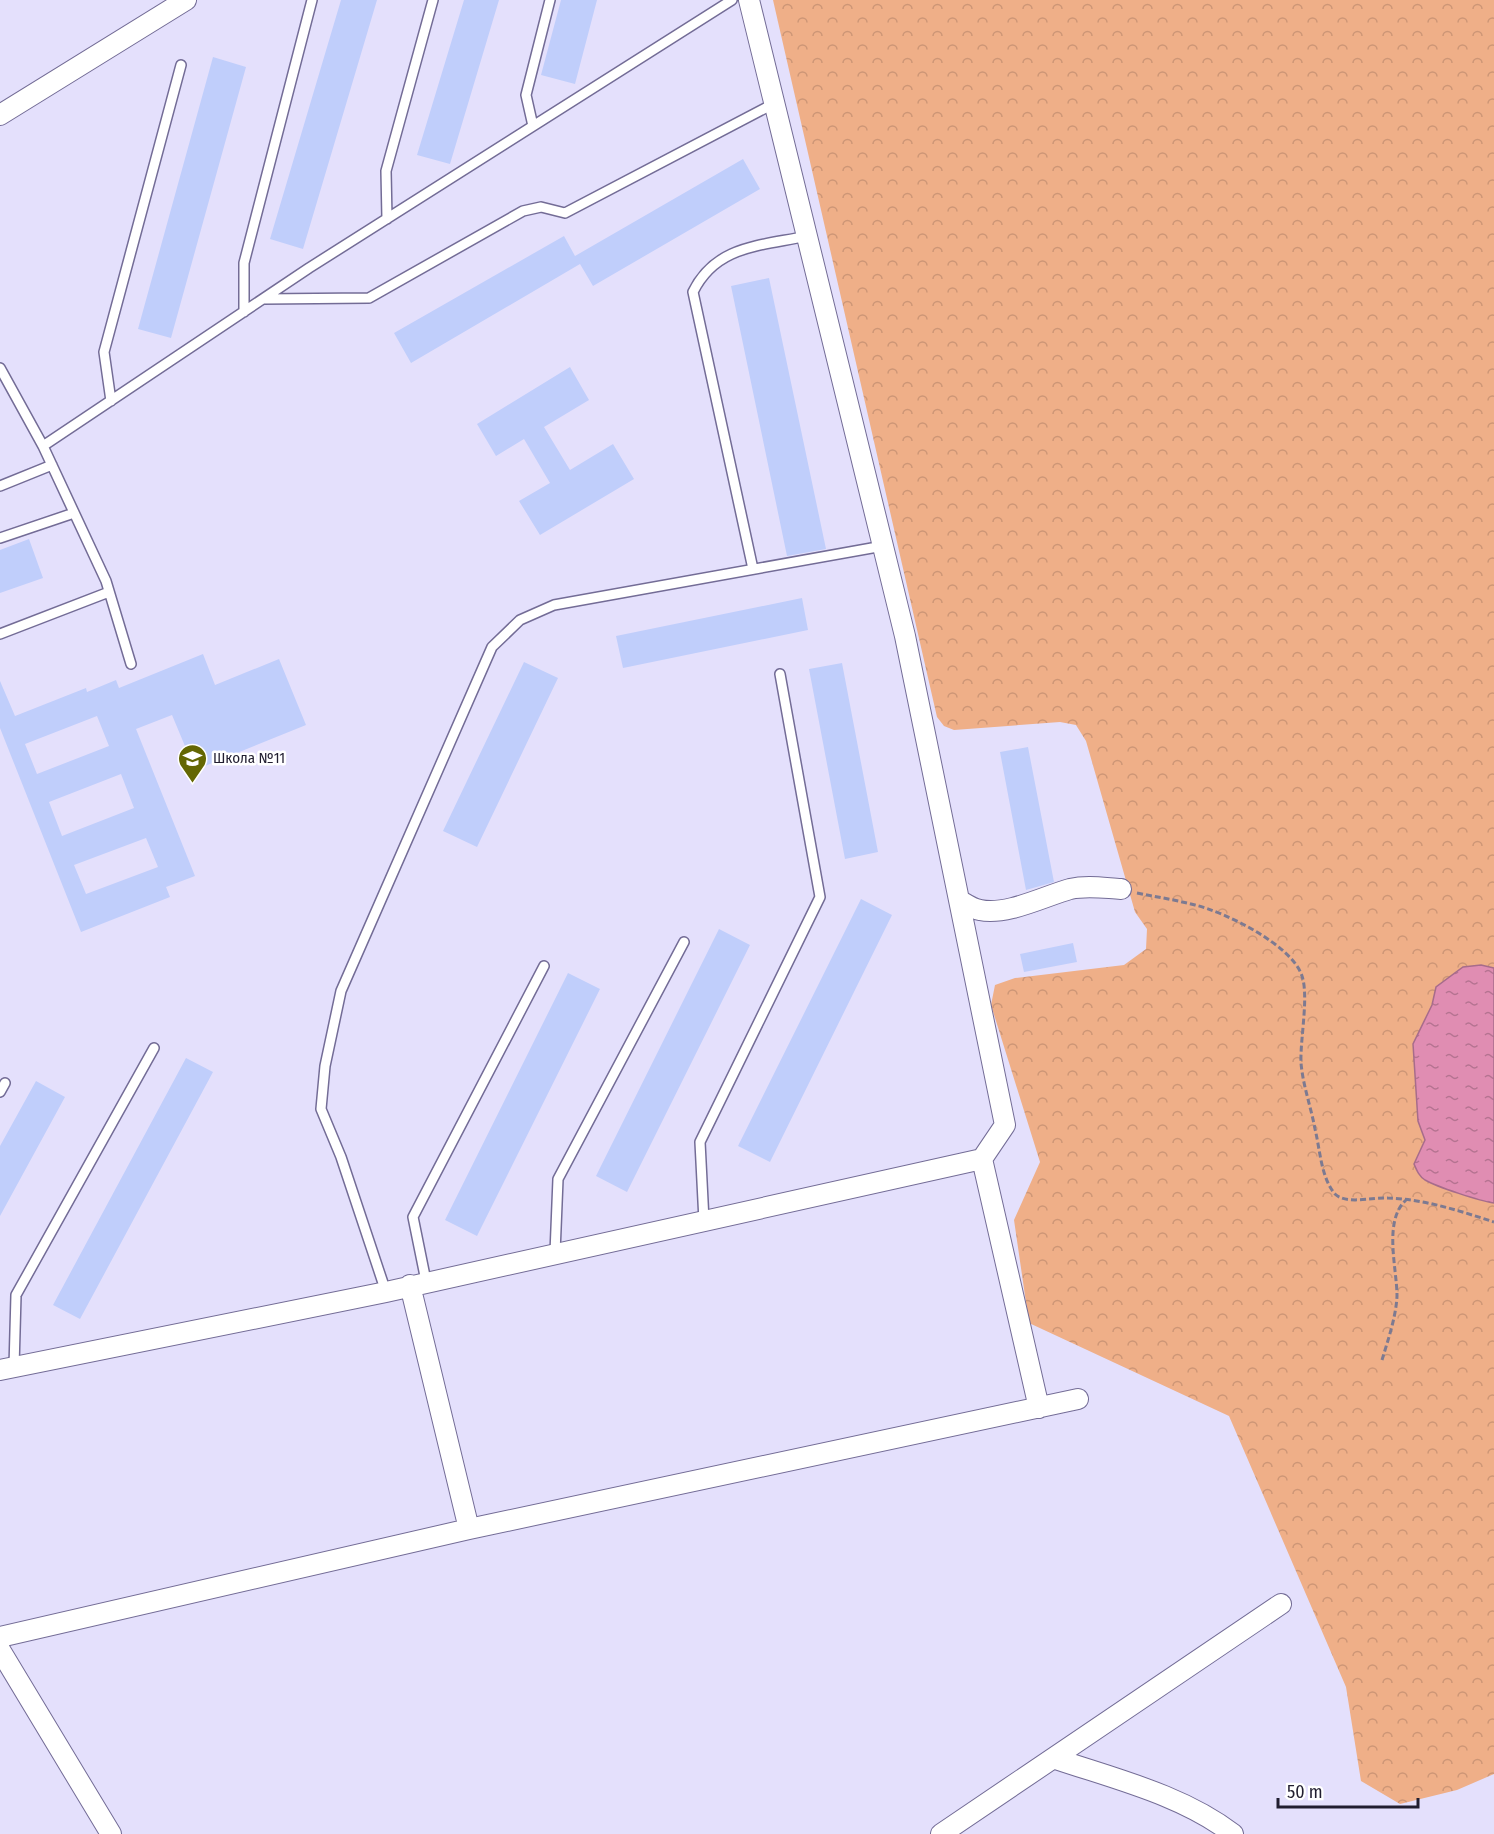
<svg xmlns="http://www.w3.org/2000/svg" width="1494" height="1834" font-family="'Fira Sans Condensed',sans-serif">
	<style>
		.forest { fill: url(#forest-crowns) }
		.water { fill: url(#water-ripples); stroke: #a76c8b; stroke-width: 1.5 }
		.building { fill: #c0cefb; fill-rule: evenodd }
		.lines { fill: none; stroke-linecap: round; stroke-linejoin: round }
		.service-casing { stroke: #736c96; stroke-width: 12 }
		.minor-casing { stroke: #736c96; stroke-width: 22 }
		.path { stroke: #7d7a91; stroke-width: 3; stroke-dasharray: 6 3; stroke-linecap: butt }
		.service { stroke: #fff; stroke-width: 9 }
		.minor { stroke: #fff; stroke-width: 20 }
		.labels { text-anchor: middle; stroke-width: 5; stroke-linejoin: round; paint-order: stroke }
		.poi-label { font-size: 15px; fill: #211e30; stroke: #fff; text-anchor: start }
	</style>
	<defs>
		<pattern id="forest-crowns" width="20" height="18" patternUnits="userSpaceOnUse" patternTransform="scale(1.5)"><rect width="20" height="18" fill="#efaf88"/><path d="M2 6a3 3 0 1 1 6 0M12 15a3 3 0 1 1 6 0" fill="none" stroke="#cd9676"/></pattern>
		<pattern id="water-ripples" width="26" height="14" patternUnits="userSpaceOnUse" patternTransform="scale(1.5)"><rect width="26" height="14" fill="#e08db2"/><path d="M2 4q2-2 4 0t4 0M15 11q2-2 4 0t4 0" fill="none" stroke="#b57391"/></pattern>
	</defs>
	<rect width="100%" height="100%" fill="#e4e0fc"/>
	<path class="forest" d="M 773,0 L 1494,0 L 1494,1774 L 1457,1790 L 1400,1804 L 1361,1781 L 1346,1687 L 1229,1416 L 1029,1323 L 1014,1220 L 1040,1162 L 991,1005 L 995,985 L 1015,978 L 1124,965 L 1146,949 L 1147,929 L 1135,912 L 1086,741 L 1076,725 L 1060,722 L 954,730 L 944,726 L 937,717 Z"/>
	<path class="water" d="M 1481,965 L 1494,968 L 1494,1203 C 1480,1201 1437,1187 1425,1180 C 1419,1176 1417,1171 1414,1164 L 1425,1140 L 1418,1121 L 1413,1044 L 1432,1005 L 1436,987 L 1463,967 Z"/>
	<path class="building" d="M 341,0 L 377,0 L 303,249 L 270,239 Z
		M 464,0 L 499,0 L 450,164 L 417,155 Z
		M 561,0 L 597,0 L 575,84 L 541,75 Z
		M 213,57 L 246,67 L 171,338 L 138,329 Z
		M 743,159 L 760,189 L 593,286 L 580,264 L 411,363 L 394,333 L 564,236 L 575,256 Z
		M 769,278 L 826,549 L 787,556 L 731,286 Z
		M 570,367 L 589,400 L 544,427 L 570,470 L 613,444 L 634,479 L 540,535 L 519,501 L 550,483 L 524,439 L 496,456 L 477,424 Z
		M 29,539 L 43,578 L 0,593 L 0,550 Z
		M 802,598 L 808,630 L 623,668 L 616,636 Z
		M 203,654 L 215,685 L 279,659 L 306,725 L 195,770 L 172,715 L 136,729 L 195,876 L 166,887 L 170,897 L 81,932 L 0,728 L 0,681 L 15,716 L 86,688 L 87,692 L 116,680 L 119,688 ZM 97,716 L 109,746 L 37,774 L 25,744 ZM 121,774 L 134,808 L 62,836 L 49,802 ZM 146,838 L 158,867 L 86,894 L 74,865 Z
		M 524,662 L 558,678 L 477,847 L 443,831 Z
		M 842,663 L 878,852 L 845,859 L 809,669 Z
		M 1028,747 L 1054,882 L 1026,890 L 1000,752 Z
		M 861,899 L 892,915 L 770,1162 L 738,1146 Z
		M 719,929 L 750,945 L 627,1192 L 596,1176 Z
		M 1073,943 L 1077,962 L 1024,972 L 1020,954 Z
		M 568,973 L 600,989 L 477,1236 L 445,1220 Z
		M 186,1058 L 213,1072 L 80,1319 L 53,1305 Z
		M 36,1081 L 65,1097 L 0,1216 L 0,1146 Z"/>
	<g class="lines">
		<defs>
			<path id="service" d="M 533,126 L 526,95 L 550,0
				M 387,219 L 386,171 L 433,0
				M 263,299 L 369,298 L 523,211 L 541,207 L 565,213 L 775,103
				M 244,312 L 244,263 L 312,0
				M 0,368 L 43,446 L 106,581 L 131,664
				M 111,401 L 104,352 L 181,65
				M 43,446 L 309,268 L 732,0
				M 0,486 L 52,465
				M 0,538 L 74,513
				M 753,569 L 693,292 C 716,245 761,246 807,236
				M 0,634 L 109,592
				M 0,1092 L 5,1083
				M 704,1221 L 700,1142 L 820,897 L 780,674
				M 555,1253 L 558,1179 L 684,942
				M 426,1281 L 413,1217 L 544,966
				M 386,1292 L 341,1157 L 321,1109 L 325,1066 L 341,991 L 492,647 L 520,620 L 554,605 L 883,546
				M 14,1367 L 16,1295 L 154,1048"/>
			<path id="minor" d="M 0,115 L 186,0
				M 959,900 C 966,904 973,909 980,910 C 1006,916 1045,896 1070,889 C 1087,885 1104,888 1121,889
				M 982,1159 L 1039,1408
				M 410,1285 L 469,1529
				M 0,1370 L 386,1292 L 982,1159 L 1005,1125 L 905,636 L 749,0
				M 0,1637 L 469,1529 L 1078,1399
				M 0,1650 L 111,1834
				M 1056,1759 C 1115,1779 1182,1795 1233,1834
				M 941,1834 L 1281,1604"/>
		</defs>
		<use href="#service" class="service-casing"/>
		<use href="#minor" class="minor-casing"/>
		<path class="path" d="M 1137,893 C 1157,897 1176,900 1195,905 C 1225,912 1292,945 1302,976 C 1309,997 1300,1039 1301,1063 C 1303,1086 1311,1107 1315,1129 C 1320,1149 1321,1178 1335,1194 C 1346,1205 1373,1197 1388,1198 C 1424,1199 1460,1211 1494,1222
			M 1382,1360 C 1388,1340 1396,1317 1397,1296 C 1397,1268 1383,1221 1406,1200"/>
		<use href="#service" class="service"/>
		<use href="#minor" class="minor"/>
	</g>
	<defs>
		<symbol id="school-pin" viewBox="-11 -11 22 30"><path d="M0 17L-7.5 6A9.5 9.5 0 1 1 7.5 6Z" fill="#646703" stroke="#fff"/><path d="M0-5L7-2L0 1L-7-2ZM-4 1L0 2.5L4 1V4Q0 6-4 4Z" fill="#fff"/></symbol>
	</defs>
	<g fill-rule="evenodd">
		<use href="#school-pin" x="176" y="742" width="33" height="45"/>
	</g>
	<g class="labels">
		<g class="poi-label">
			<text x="213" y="763">Школа №11</text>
		</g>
	</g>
	<path d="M1278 1798v9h140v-9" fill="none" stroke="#211e30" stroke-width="3"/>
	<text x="1287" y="1798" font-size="18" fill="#211e30" stroke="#ffffff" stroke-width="4.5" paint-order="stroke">50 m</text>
</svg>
